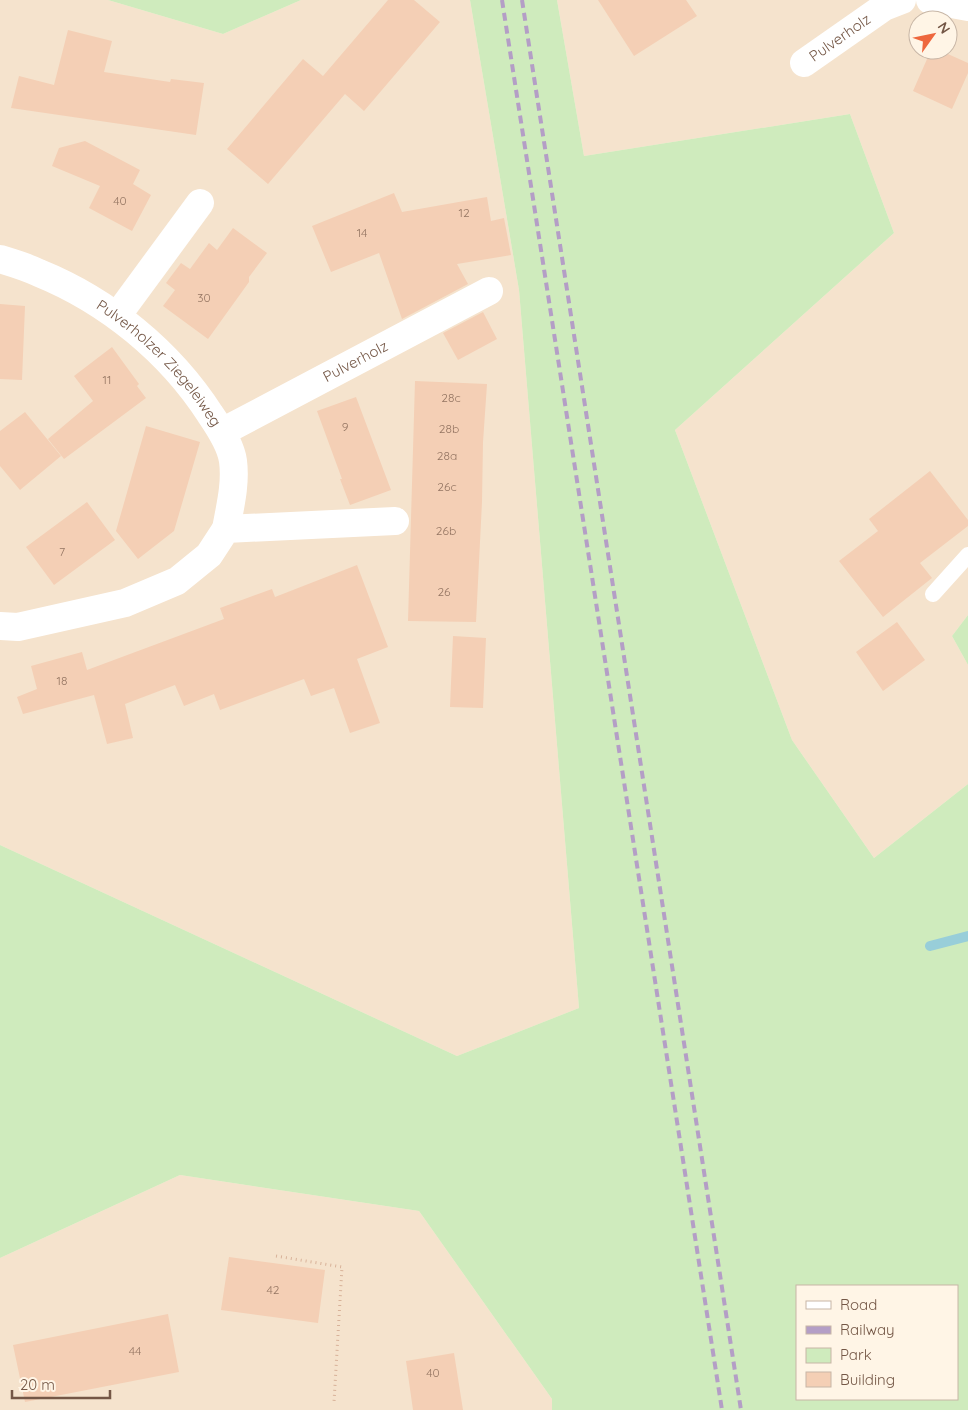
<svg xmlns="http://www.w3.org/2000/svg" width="968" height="1410" font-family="Quicksand,sans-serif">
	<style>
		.residential { fill: #f5e3cd; fill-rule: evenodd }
		.green { fill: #cfebbd; fill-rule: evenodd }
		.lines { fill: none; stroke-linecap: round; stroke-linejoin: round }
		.stream { stroke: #98ced9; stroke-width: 10 }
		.building { fill: #f4cfb5 }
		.path { stroke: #d8b299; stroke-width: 3; stroke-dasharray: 1 4; stroke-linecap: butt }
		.service { stroke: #fff; stroke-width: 16 }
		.minor { stroke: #fff; stroke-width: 28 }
		.rail { stroke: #b49ec6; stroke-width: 4; stroke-dasharray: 8 5; stroke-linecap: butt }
		.labels { text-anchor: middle; stroke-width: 4; stroke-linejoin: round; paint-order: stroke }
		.number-label { font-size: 12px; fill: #947562 }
		.street-label { font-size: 15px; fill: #745746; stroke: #fff5e6 }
	</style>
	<rect width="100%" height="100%" fill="#fdf2de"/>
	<path class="residential" d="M 0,0 L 108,0 L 223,34 L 301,0 L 470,0 L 519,290 L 579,1008 L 457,1056 L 0,845 Z
		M 557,0 L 968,0 L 968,615 L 952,636 L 968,665 L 968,784 L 874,858 L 792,740 L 675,430 L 894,233 L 850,114 L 584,156 ZM 918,20 L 948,20 L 948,50 L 918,50 Z
		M 180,1175 L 419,1211 L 552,1399 L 552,1410 L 0,1410 L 0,1258 Z"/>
	<path class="green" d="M 108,0 L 301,0 L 223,34 Z
		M 470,0 L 557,0 L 584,156 L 850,114 L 894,233 L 675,430 L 792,740 L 874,858 L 968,784 L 968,1410 L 552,1410 L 552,1399 L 419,1211 L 180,1175 L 0,1258 L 0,845 L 457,1056 L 579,1008 L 519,290 ZM 957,1286 L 957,1399 L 797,1399 L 797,1286 Z
		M 968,615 L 968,665 L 952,636 Z"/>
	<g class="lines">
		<path class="stream" d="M 930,946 L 968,936"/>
	</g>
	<path class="building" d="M 388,0 L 414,0 L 440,22 L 364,111 L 345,94 L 268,184 L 227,149 L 303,59 L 323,76 Z
		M 598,0 L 686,0 L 697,16 L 634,56 Z
		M 68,30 L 112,41 L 104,72 L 170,82 L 171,79 L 204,83 L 196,135 L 11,108 L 19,76 L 54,85 Z
		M 931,50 L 939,50 L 968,63 L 968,73 L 952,109 L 913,91 Z
		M 85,141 L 140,170 L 133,184 L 151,195 L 132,231 L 89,208 L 100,186 L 52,166 L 59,148 Z
		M 394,193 L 402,212 L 487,197 L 491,221 L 504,218 L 511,255 L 457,264 L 468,284 L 402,319 L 379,253 L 331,272 L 312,226 Z
		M 233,228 L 267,253 L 249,277 L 249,282 L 208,339 L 163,306 L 175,290 L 166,283 L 181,263 L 190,269 L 209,243 L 217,250 Z
		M 0,304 L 25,306 L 22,380 L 0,379 Z
		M 483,312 L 497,339 L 458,360 L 443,333 Z
		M 112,347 L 139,384 L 137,386 L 146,398 L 64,459 L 48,439 L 93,401 L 74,376 Z
		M 415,381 L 487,384 L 483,442 L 482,502 L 476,622 L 408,621 Z
		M 356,397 L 391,490 L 350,505 L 340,479 L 342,479 L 317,411 Z
		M 25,412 L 61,456 L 20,490 L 0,466 L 0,431 Z
		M 146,426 L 200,442 L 174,531 L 138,559 L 116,531 Z
		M 930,471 L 968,520 L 968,526 L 920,563 L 932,578 L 883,617 L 839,561 L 878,531 L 869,519 Z
		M 87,502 L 115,540 L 54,585 L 26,547 Z
		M 357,565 L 388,647 L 357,659 L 380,723 L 350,733 L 334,688 L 311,696 L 304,679 L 220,710 L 214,694 L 184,706 L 175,685 L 125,704 L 133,738 L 107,744 L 94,695 L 23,714 L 17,697 L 37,689 L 31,666 L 82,652 L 87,670 L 224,619 L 220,608 L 272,589 L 275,597 Z
		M 897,622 L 925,660 L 883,691 L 856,652 Z
		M 453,636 L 486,638 L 483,708 L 450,707 Z
		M 229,1257 L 325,1270 L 318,1323 L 221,1310 Z
		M 168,1314 L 179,1372 L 25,1402 L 13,1345 Z
		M 454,1353 L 463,1410 L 413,1410 L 406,1361 Z"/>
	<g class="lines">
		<path class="path" d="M 276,1256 L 342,1267 L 334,1402"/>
		<path class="service" d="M 933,594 L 968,555"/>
		<g class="minor">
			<path d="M 930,0 L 968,7"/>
			<path id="s1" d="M 804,63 L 884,7 L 902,0"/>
			<path id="s2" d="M 0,259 C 13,263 27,267 39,273 C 108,301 170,352 210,414 C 219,427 231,446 233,461 C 236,484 230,507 226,529"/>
			<path d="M 117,316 L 200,203"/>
			<path id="s3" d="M 222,432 L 489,291"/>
			<path d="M 0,626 L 18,627 L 125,603 L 177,581 L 209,555 L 226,529 L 395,521"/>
		</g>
		<path class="rail" d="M 502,0 L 722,1410
			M 522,0 L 741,1410"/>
	</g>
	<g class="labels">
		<g class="number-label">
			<text x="120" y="205">40</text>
			<text x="464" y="217">12</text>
			<text x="362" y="237">14</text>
			<text x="204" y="302">30</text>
			<text x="107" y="384">11</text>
			<text x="451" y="402">28c</text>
			<text x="345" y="431">9</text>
			<text x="449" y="433">28b</text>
			<text x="447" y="460">28a</text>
			<text x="447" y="491">26c</text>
			<text x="446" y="535">26b</text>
			<text x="62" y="556">7</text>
			<text x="444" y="596">26</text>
			<text x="62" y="685">18</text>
			<text x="273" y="1294">42</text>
			<text x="135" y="1355">44</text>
			<text x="433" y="1377">40</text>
		</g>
		<g class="street-label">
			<text dy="5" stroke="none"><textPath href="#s1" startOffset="44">Pulverholz</textPath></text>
			<text dy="5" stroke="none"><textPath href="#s3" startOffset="151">Pulverholz</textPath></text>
			<text dy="5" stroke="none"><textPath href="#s2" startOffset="194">Pulverholzer Ziegeleiweg</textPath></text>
		</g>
	</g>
	<rect x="796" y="1285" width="162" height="115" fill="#fff5e6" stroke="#c7b6a6"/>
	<rect x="806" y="1301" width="25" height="8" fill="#ffffff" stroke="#c7b6a6"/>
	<text x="840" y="1310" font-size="15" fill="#745746">Road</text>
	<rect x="806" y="1326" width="25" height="8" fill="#b49ec6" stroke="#c7b6a6"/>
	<text x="840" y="1335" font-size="15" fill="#745746">Railway</text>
	<rect x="806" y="1348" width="25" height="15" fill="#cfebbd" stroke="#c7b6a6"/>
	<text x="840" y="1360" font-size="15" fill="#745746">Park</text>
	<rect x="806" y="1372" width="25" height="15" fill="#f4cfb5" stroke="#c7b6a6"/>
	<text x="840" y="1385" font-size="15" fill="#745746">Building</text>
	<g transform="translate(933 35) rotate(57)"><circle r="24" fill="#fff5e6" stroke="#c7b6a6"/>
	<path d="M0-4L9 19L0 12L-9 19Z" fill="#ee673d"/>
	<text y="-8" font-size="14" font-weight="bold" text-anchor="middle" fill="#745746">N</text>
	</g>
	<path d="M12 1390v8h98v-8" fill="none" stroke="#745746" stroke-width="2.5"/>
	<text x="20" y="1390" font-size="15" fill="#745746" stroke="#fff5e6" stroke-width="4" paint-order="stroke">20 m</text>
</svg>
